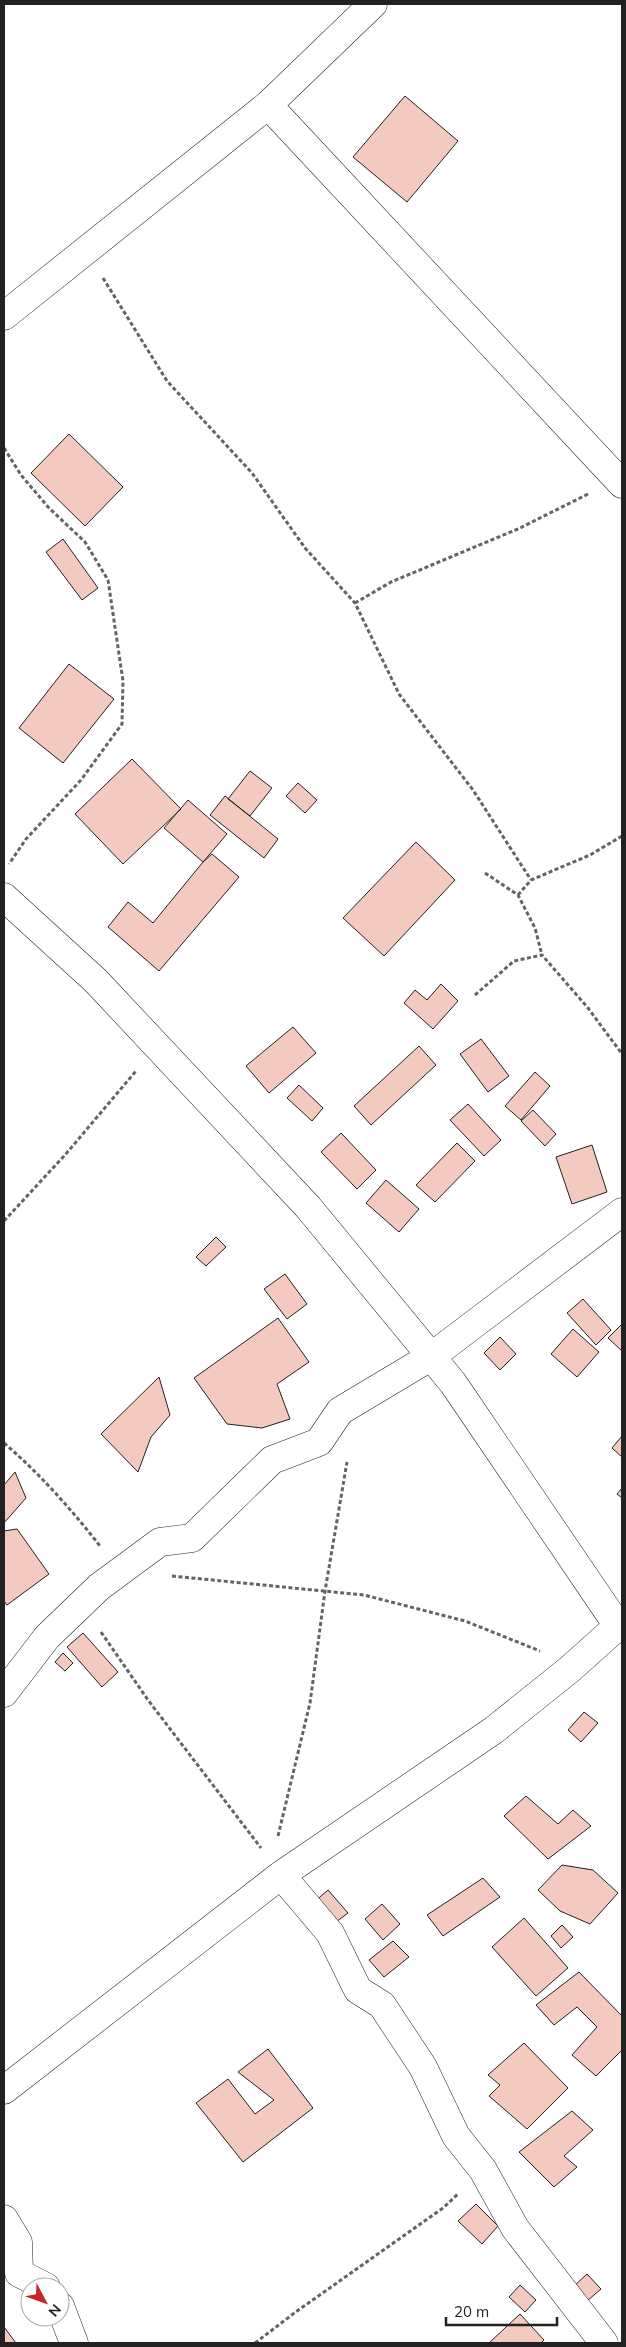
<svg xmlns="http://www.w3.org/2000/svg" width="626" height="2347" font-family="Mulish,sans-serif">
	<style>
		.building { fill: #f3c9c0; stroke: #222 }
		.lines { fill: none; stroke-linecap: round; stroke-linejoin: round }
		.street-casing { stroke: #222; stroke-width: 29 }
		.path { stroke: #646464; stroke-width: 3; stroke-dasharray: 4 2.5; stroke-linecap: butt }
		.street { stroke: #fff; stroke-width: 28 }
	</style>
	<rect width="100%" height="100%" fill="#fff"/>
	<path class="building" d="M 405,96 L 458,141 L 407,202 L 353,157 Z
		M 69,434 L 123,487 L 85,526 L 31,473 Z
		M 63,539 L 98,588 L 82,600 L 46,552 Z
		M 69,664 L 114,699 L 63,763 L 19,728 Z
		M 132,759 L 181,809 L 123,864 L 75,814 Z
		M 250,771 L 272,788 L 250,816 L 228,799 Z
		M 298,783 L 317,800 L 305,813 L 286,796 Z
		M 225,796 L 278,839 L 264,858 L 210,815 Z
		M 188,800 L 227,834 L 203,862 L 164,828 Z
		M 416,842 L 455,880 L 384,956 L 343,918 Z
		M 212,854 L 239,877 L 159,971 L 108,927 L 128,902 L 153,923 L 203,862 Z
		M 441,984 L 458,1001 L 433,1029 L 404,1003 L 415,990 L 427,1000 Z
		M 293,1027 L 316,1053 L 269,1093 L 246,1066 Z
		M 481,1039 L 509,1076 L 488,1092 L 460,1054 Z
		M 419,1046 L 436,1065 L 371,1125 L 354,1106 Z
		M 535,1072 L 550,1086 L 521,1120 L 505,1106 Z
		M 299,1085 L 323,1108 L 312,1121 L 287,1098 Z
		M 468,1104 L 501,1140 L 484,1156 L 450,1120 Z
		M 533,1110 L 556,1134 L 545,1146 L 521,1121 Z
		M 341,1133 L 376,1170 L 357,1189 L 321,1152 Z
		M 457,1143 L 475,1161 L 435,1202 L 416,1185 Z
		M 592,1145 L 607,1192 L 572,1204 L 556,1157 Z
		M 386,1180 L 419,1209 L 399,1232 L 366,1203 Z
		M 216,1237 L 226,1247 L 206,1266 L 196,1257 Z
		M 285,1274 L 307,1304 L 287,1319 L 264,1289 Z
		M 583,1299 L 611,1330 L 596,1345 L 567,1313 Z
		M 278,1318 L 309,1362 L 277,1384 L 290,1419 L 262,1428 L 227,1424 L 194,1378 Z
		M 622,1324 L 622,1351 L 608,1338 Z
		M 573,1329 L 599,1352 L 577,1377 L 551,1354 Z
		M 500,1337 L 516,1354 L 500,1370 L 484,1353 Z
		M 159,1377 L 170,1415 L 151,1437 L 138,1472 L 101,1434 Z
		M 622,1436 L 622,1457 L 612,1448 Z
		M 15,1472 L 26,1498 L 4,1523 L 4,1485 Z
		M 622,1488 L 622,1498 L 617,1494 Z
		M 17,1529 L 49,1574 L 7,1605 L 4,1601 L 4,1531 Z
		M 83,1633 L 118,1672 L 102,1687 L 67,1647 Z
		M 63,1653 L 73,1663 L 65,1671 L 55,1662 Z
		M 584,1712 L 598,1723 L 581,1742 L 568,1730 Z
		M 526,1796 L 558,1824 L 573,1810 L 591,1826 L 548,1859 L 504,1816 Z
		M 562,1865 L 593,1870 L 618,1893 L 590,1924 L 560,1911 L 538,1890 Z
		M 483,1878 L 500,1897 L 443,1936 L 427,1915 Z
		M 328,1890 L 348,1913 L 332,1925 L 313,1903 Z
		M 382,1904 L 400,1924 L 383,1940 L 365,1919 Z
		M 524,1918 L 568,1968 L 536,1996 L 492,1947 Z
		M 562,1925 L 573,1937 L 561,1948 L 551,1936 Z
		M 393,1941 L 409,1957 L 384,1977 L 369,1960 Z
		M 579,1972 L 622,2016 L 622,2050 L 596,2076 L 572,2055 L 597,2027 L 577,2007 L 554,2025 L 536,2005 Z
		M 524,2043 L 568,2088 L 527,2129 L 489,2096 L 500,2085 L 488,2075 Z
		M 268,2049 L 313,2108 L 243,2162 L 196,2103 L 228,2079 L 255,2114 L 274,2100 L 238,2072 Z
		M 572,2111 L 593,2130 L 564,2156 L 577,2167 L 554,2187 L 519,2152 Z
		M 476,2204 L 498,2226 L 482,2244 L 458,2221 Z
		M 587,2274 L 601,2289 L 587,2301 L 573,2287 Z
		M 520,2285 L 536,2300 L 525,2312 L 509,2297 Z
		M 520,2314 L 544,2340 L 541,2343 L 489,2343 Z
		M 4,2327 L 16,2343 L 4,2343 Z"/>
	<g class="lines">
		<defs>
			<path id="street" d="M 268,105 L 622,484
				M 4,316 L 268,105 L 373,4
				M 4,897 L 96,981 L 308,1207 L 453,1383 L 618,1626 L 622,1629
				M 4,1693 L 47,1637 L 99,1587 L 160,1542 L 192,1538 L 272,1460 L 319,1442 L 340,1411 L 432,1356 L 622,1212
				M 281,1875 L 330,1933 L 358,1990 L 382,2005 L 423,2067 L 456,2136 L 483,2170 L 515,2228 L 604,2343
				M 4,2090 L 281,1875 L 494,1730 L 570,1669 L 618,1626
				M 4,2219 L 18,2242 L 19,2273 L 46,2287
				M 60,2306 L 74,2343"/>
		</defs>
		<use href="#street" class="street-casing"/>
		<path class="path" d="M 103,278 L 167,381 L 252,473 L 305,548 L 355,603 L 399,694 L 473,790 L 531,880
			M 4,448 L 21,475 L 49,508 L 85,542 L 108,580 L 123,681 L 122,724 L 81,780 L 26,839 L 9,864
			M 355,603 L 391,582 L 518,529 L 588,494
			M 485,873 L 518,895 L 535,928 L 542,955
			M 518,895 L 531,880 L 590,855 L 622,836
			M 475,995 L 514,961 L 542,955 L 588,1008 L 622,1054
			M 4,1221 L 65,1155 L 136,1071
			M 4,1443 C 40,1474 71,1509 100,1546
			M 172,1576 L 364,1595 L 465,1621 L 540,1651
			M 101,1632 L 148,1700 L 261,1848
			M 278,1836 L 310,1703 L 325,1591 L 347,1462
			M 255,2343 L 297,2311 L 443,2208 L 459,2193"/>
		<use href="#street" class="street"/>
	</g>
	<rect width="626" height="2347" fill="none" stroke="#222222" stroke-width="10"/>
	<g transform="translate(45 2302) rotate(131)"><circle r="24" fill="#ffffff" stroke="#a7a7a7"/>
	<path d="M0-4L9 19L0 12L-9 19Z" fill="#c62828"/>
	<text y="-8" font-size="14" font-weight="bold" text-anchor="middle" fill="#222222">N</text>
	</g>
	<path d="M446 2317v8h111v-8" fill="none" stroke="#222222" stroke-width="2.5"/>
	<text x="454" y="2317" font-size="15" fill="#222222" stroke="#ffffff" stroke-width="4" paint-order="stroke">20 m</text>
</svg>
